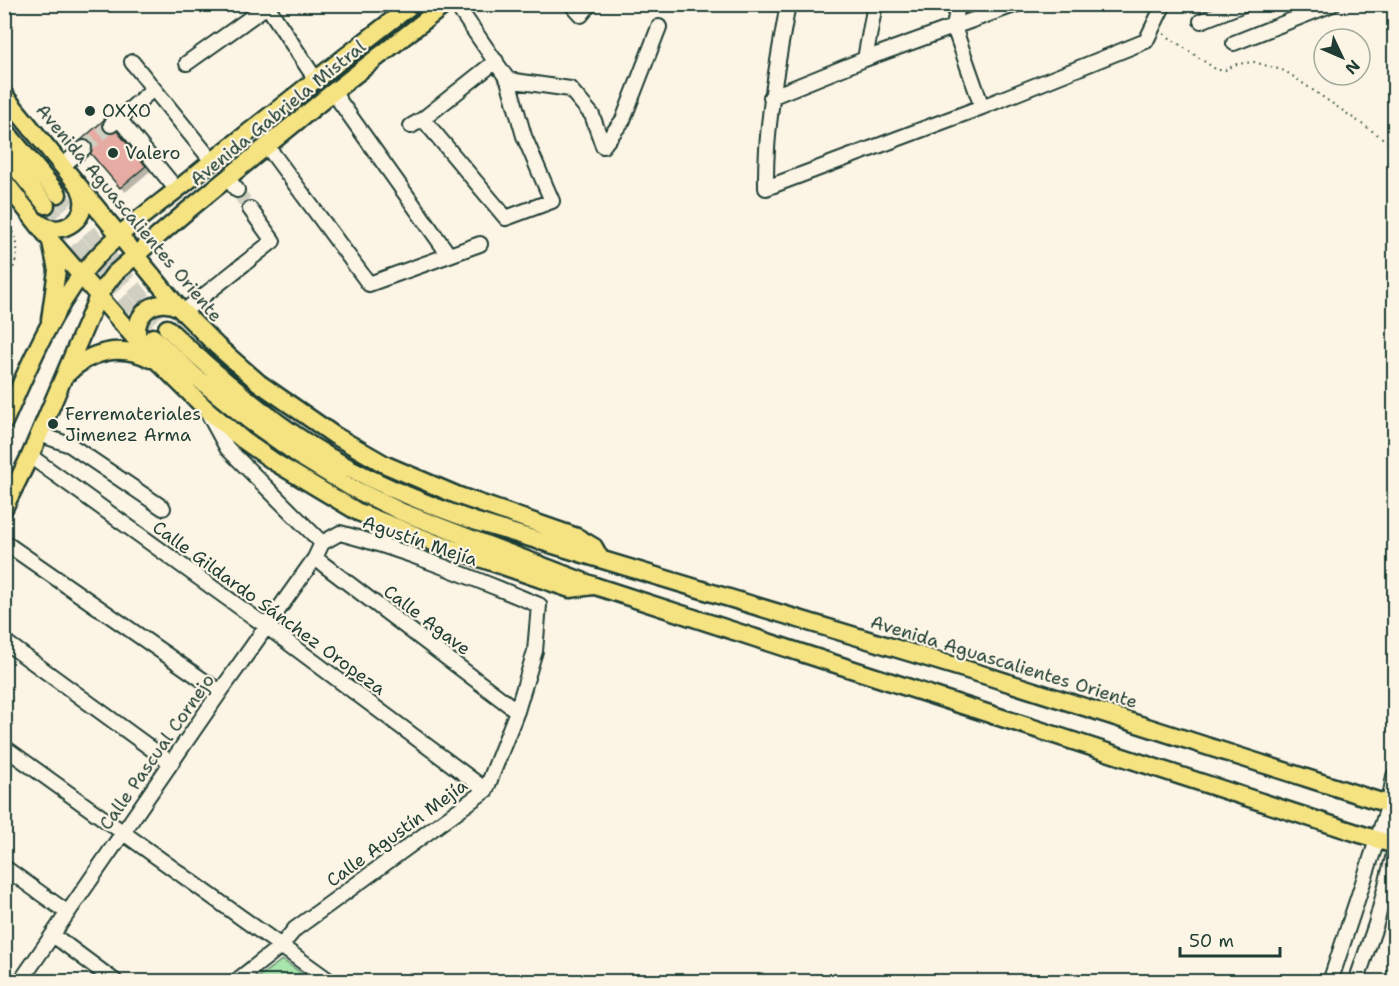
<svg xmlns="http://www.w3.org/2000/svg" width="1399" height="986" font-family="'Shantell Sans',sans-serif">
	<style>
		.green { fill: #a8e5ac; stroke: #649170; stroke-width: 1.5 }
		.building { fill: #e6aca3; stroke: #1f3d34; stroke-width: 1.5; filter: url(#shadow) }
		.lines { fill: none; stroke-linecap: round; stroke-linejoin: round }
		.minor-tunnel { stroke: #d0d0c2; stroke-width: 14; stroke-dasharray: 14 7; stroke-linecap: butt }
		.major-tunnel { stroke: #d0d0c2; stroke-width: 16; stroke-dasharray: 16 8; stroke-linecap: butt }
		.minor-casing { stroke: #1f3d34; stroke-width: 18 }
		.major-casing { stroke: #1f3d34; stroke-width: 21 }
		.path { stroke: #1f3d34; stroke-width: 2; stroke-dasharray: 1.5 4.5; stroke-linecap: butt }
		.minor { stroke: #fcf5e5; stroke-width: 14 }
		.major { stroke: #f5e382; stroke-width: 16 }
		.poi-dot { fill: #1f3d34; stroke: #fcf5e5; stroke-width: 2 }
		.labels { text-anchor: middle; stroke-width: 4.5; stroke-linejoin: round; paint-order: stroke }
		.poi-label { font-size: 18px; fill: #1f3d34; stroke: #fcf5e5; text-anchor: start }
		.street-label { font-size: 18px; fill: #1f3d34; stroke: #fcf5e5 }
	</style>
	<defs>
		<filter id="shadow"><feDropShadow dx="5.5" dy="3" stdDeviation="0" flood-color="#0004"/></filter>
	</defs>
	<rect width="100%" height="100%" fill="#fcf5e5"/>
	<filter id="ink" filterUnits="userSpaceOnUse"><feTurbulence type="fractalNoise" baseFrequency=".0167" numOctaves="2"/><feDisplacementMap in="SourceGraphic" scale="12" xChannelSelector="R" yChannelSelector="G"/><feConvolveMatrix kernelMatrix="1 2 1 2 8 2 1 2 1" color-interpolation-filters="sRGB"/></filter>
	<g filter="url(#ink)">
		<path class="green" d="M 282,960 L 313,981 L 253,981 Z"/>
		<path class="building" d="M 106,118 L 146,166 L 120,188 L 80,141 Z"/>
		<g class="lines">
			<path class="minor-tunnel" d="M 84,148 L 111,125
				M 237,190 L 250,209"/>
			<path class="major-tunnel" d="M 58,194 L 167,328
				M 46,205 L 153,337"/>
			<defs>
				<path id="minor" d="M 266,4 L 316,80
					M 571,4 L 581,15 L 590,4
					M 788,4 C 777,66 765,126 766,188 L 982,107 L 1146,41 L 1164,4
					M 958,4 L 954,27 L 982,107
					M 1201,21 L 1244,4
					M 1234,43 L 1333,4
					M 865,59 L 875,4
					M 132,62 L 212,161
					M 187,63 L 267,6
					M 508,80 L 570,89 L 592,115 L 603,146
					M 333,92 L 449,255
					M 771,97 L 865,59 L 1017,4
					M 119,119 L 153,89
					M 423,119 L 506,218 L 552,201 L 524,136 L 508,80 L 462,13 L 459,4
					M 111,125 L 119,119 L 177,190
					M 411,126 L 423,119 L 496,61
					M 267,146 L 369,284 L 480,244
					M 603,146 L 623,120 L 659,27
					M 62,166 L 84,148
					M 227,178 L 237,190
					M 183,312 L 273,241 L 250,209
					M 209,415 L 227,448 L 322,543
					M 39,434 L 70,445 L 163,508
					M 30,456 L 266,626 L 486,790
					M 4,542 L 220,692
					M 315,558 L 517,711
					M 4,641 L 171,763
					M 4,747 L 331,982
					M 4,867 L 68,913
					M 53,935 L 116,982
					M 20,982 L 220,692 L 315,558 L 322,543
					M 235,982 L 281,946 L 295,929 L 486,790 L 517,711 L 535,651 L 539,605 C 473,578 409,551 340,533 L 322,543
					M 1330,982 L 1389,804 L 1394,776
					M 1356,982 L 1376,924 L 1394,854"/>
				<path id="major" d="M 4,95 L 179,308 L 217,346 L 259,383 L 334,435 L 386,465 L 459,496 L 577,537 L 594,547 L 600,558
					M 4,129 L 58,194
					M 4,153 L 46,205
					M 4,181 L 51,241 L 140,344 L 206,409 L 243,440 L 276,463 L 358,512 L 433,542 L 570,589 L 593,586
					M 38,222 C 61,241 94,216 80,189
					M 50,320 L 57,270 L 51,242
					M 167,328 C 212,371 259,412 312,446 C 363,479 420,502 477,522 L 981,674 L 1394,806
					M 153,337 L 196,377 L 250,421 L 304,459 L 350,487 L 402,512 L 595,586 L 1394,845
					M 140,344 C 128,318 154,294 179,308
					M 66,375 C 90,350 121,344 151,359
					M 4,422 C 27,371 48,318 82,274 C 110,238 149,212 184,184 C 259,123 336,64 413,4
					M 4,508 L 30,456 L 99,294 L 114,274 L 187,211 L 333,92 L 446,4"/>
			</defs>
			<use href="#minor" class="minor-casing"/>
			<use href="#major" class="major-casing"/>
			<path class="path" d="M 1164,34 L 1217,70 L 1225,70 L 1237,64 L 1254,62 L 1285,71 L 1394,146
				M 4,223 C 7,226 12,230 14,234 C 22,250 14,271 4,284"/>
			<use href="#minor" class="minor"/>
			<use href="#major" class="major"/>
		</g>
	</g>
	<g class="poi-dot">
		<circle cx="90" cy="111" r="6"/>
		<circle cx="113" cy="153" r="6"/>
		<circle cx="53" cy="424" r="6"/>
	</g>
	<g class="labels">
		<g class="poi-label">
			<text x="102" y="117">OXXO</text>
			<text x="125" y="159">Valero</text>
			<text x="65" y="420">Ferremateriales<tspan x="65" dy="21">Jimenez Arma</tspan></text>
		</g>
		<g class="street-label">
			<text transform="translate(278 113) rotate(-39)" y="6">Avenida Gabriela Mistral</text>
			<text transform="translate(129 213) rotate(50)" y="6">Avenida Aguascalientes Oriente</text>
			<text transform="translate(420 541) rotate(19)" y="6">Agustín Mejía</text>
			<text transform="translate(269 608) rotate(36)" y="6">Calle Gildardo Sánchez Oropeza</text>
			<text transform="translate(427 620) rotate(37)" y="6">Calle Agave</text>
			<text transform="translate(1004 662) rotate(17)" y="6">Avenida Aguascalientes Oriente</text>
			<text transform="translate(157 752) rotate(-55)" y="6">Calle Pascual Cornejo</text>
			<text transform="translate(397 833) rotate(-36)" y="6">Calle Agustín Mejía</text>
		</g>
	</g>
	<rect width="1399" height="986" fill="none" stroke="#fcf5e5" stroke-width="24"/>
	<rect x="12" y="12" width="1375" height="962" fill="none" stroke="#1f3d34" stroke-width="2" filter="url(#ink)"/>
	<g transform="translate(1342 57) rotate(134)"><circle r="28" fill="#fcf5e5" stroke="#a4ab9e" stroke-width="1.5"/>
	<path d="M0-4.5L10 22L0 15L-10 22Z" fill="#1f3d34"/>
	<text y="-9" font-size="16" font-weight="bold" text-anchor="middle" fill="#1f3d34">N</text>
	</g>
	<path d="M1180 947v9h100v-9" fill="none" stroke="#1f3d34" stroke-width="3"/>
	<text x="1189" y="947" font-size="18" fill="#1f3d34" stroke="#fcf5e5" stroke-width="4.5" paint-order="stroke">50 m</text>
</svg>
